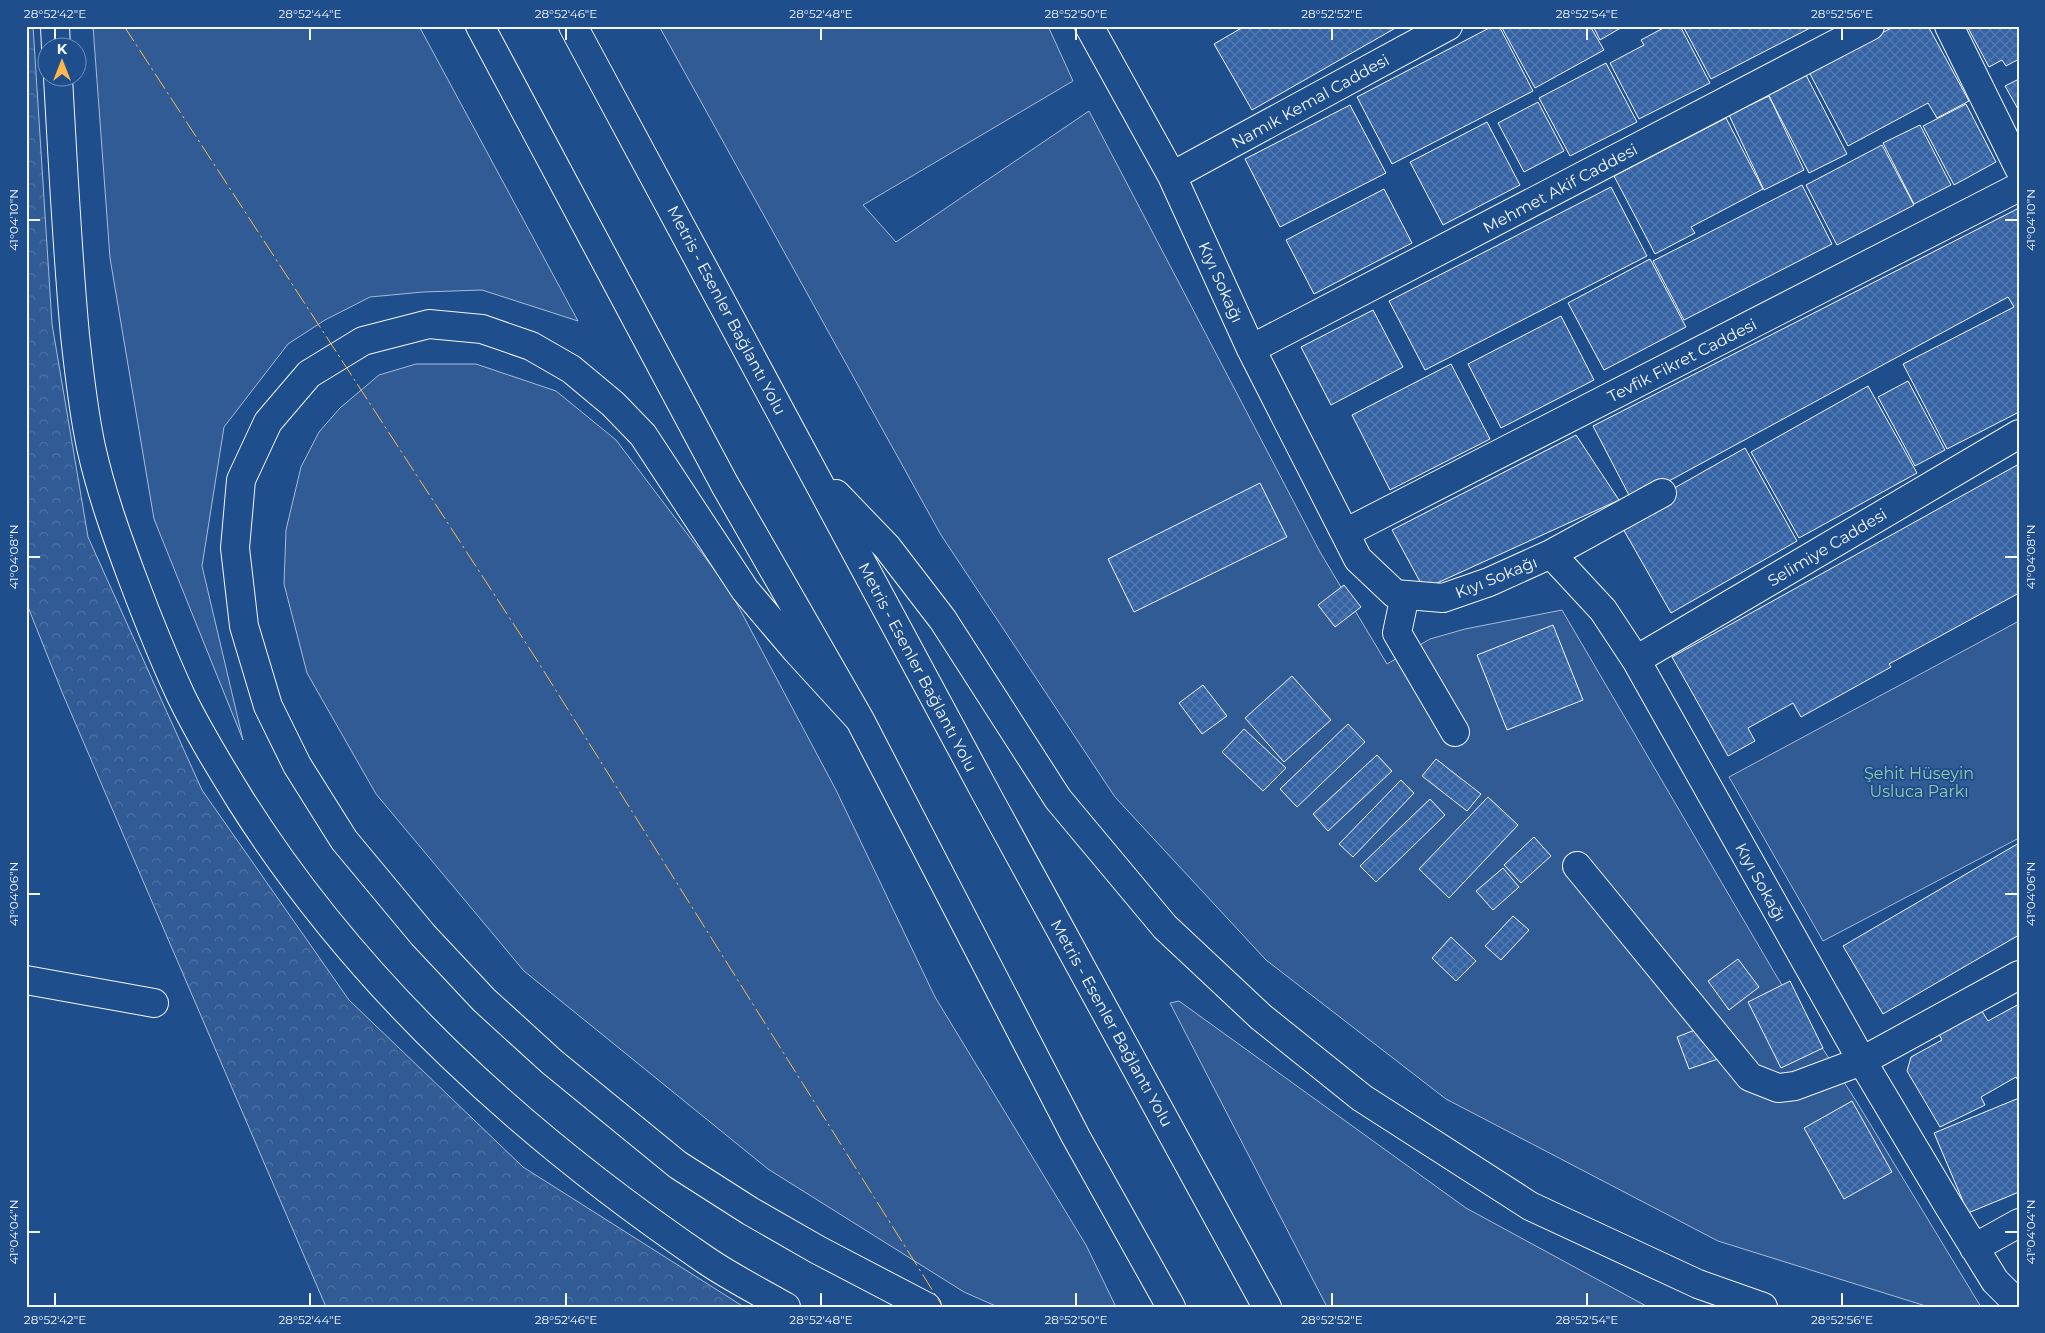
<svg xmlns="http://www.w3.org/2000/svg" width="2045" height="1333" font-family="Montserrat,sans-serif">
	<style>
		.green { fill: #305b95; stroke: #a8bbd7 }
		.forest { fill: url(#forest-crowns); stroke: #a8bbd7 }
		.building { fill: url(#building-cross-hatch); stroke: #f2f6ff }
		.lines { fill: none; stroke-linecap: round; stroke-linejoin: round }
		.minor-casing { stroke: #f2f6ff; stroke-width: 30 }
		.highway-casing { stroke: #f2f6ff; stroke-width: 30 }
		.minor { stroke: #1f4e8c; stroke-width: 28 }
		.highway { stroke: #1f4e8c; stroke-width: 28 }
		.power { stroke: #ffb74d; stroke-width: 1; stroke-dasharray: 18 4 2.5 4; stroke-linecap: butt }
		.ticks { fill: none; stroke: #f2f6ff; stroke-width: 2 }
		.labels { text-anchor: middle; stroke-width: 4; stroke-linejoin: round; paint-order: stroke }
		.street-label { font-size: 16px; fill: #f2f6ff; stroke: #1f4e8c }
		.park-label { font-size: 16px; fill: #97c8a6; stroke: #1f4e8c }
		.neatline { fill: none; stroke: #f2f6ff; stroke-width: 2 }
		.ticks-label { font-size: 12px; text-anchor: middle; fill: #f2f6ff }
	</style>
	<defs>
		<pattern id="forest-crowns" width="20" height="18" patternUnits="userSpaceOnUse" patternTransform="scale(1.25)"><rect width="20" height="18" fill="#305b95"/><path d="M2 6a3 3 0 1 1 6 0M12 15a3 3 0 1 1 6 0" fill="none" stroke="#4e73a5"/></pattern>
		<pattern id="building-cross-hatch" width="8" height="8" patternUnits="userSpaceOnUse" patternTransform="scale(1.25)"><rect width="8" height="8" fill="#3563a3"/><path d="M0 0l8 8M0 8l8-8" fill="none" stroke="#537ab1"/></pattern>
	</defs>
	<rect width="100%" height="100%" fill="#1f4e8c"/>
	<path class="green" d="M 93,26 L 419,26 L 578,321 L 482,290 L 423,292 L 370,297 L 325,320 L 288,344 L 224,427 L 202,566 L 243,740 L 154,519 L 110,258 Z
		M 659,26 L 1048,26 L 1073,81 L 863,205 L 896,242 L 1089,111 L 1320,552 L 1387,664 L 1430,639 L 1465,629 L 1562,610 L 1777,977 L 1858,1104 L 1981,1307 L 1929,1307 L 1718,1241 L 1446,1099 L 1266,960 L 1115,797 L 941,535 Z
		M 416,364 L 476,364 L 556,391 L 616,440 L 729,589 L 836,790 L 935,997 L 1086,1245 L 1116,1307 L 998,1307 L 964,1292 L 768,1169 L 524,971 L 376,794 L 307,673 L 284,584 L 286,530 L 301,467 L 319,432 L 340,408 L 379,375 Z
		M 2019,621 L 2019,838 L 1823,941 L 1729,777 Z
		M 1179,1001 L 1466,1208 L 1648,1307 L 1327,1307 L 1170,1003 Z"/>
	<path class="forest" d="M 26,26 L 33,26 L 52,324 L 88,537 L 202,790 L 349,1000 L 523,1167 L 744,1307 L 326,1307 L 62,692 L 26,602 Z"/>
	<path class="building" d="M 1245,26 L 1399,26 L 1252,110 L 1214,44 Z
		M 1493,26 L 1499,26 L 1533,91 L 1392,164 L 1357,97 Z
		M 1501,26 L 1590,26 L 1604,50 L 1535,88 Z
		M 1593,26 L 1624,26 L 1600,40 Z
		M 1667,26 L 1680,26 L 1710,83 L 1639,119 L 1610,63 L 1644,45 L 1641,40 Z
		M 1683,26 L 1814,26 L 1711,79 Z
		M 1895,26 L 1928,26 L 1969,101 L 1937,118 L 1928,103 L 1848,146 L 1809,72 Z
		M 1967,26 L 2019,26 L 2019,59 L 2006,66 L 2002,60 L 1989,67 Z
		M 1606,63 L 1637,122 L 1570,156 L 1539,98 Z
		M 1806,75 L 1847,154 L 1809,173 L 1768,94 Z
		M 2019,79 L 2019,111 L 2005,86 Z
		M 1769,96 L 1804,170 L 1764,190 L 1729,115 Z
		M 1538,102 L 1564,151 L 1524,172 L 1498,123 Z
		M 1966,104 L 1996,162 L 1954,185 L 1923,126 Z
		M 1350,105 L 1386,173 L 1280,227 L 1245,159 Z
		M 1726,118 L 1763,189 L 1691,227 L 1695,233 L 1655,254 L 1614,176 Z
		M 1487,122 L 1520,185 L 1443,225 L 1410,162 Z
		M 1920,125 L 1951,185 L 1914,204 L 1883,143 Z
		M 1882,145 L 1914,205 L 1837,245 L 1806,185 Z
		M 1802,185 L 1832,244 L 1684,320 L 1653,261 Z
		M 1611,187 L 1647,256 L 1425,370 L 1389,301 Z
		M 1384,189 L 1412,243 L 1314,294 L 1286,240 Z
		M 2019,208 L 2019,412 L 1947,449 L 1903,364 L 2014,307 L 2008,297 L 1632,501 L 1593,426 Z
		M 1650,259 L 1686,327 L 1604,370 L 1568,303 Z
		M 1373,310 L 1403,367 L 1331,405 L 1301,347 Z
		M 1561,316 L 1594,380 L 1501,428 L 1468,364 Z
		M 1451,364 L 1490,439 L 1390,490 L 1352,415 Z
		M 1908,381 L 1945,450 L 1915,466 L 1878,397 Z
		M 1868,386 L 1917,473 L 1799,538 L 1751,452 Z
		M 1576,435 L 1619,500 L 1424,589 L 1392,530 Z
		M 1745,448 L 1797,541 L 1671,613 L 1618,520 Z
		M 2019,464 L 2019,593 L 1889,664 L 1891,667 L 1801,717 L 1793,703 L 1748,728 L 1755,741 L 1728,756 L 1672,657 Z
		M 1260,483 L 1287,537 L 1134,612 L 1108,559 Z
		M 1344,585 L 1361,607 L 1335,627 L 1318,605 Z
		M 1553,625 L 1583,700 L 1507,730 L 1477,655 Z
		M 1292,676 L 1331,720 L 1284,762 L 1245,718 Z
		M 1203,685 L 1227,716 L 1202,734 L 1179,703 Z
		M 1348,724 L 1365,742 L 1297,807 L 1280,789 Z
		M 1244,729 L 1286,768 L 1263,791 L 1222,752 Z
		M 1377,755 L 1392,771 L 1328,831 L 1313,814 Z
		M 1436,759 L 1481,794 L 1467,811 L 1422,776 Z
		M 1401,780 L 1414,793 L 1353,857 L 1339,844 Z
		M 1488,797 L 1518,825 L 1449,898 L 1419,869 Z
		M 1430,799 L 1445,815 L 1376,882 L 1360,866 Z
		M 1534,837 L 1551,856 L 1521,883 L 1504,865 Z
		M 2019,843 L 2019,935 L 1883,1014 L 1843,946 Z
		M 1503,868 L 1519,887 L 1493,910 L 1476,891 Z
		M 1513,916 L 1529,930 L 1501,960 L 1485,946 Z
		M 1451,937 L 1476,961 L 1456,981 L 1432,958 Z
		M 1738,959 L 1759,987 L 1729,1010 L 1708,981 Z
		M 1790,981 L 1823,1048 L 1781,1068 L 1748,1002 Z
		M 2019,1004 L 2019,1082 L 2016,1077 L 1981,1097 L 1985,1105 L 1940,1127 L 1907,1071 L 1911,1057 L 1942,1040 L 1938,1032 L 1980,1008 L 1988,1021 Z
		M 1705,1026 L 1718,1059 L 1689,1069 L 1677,1037 Z
		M 2019,1098 L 2019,1192 L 1968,1213 L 1934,1133 Z
		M 1852,1101 L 1892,1172 L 1844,1199 L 1804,1128 Z"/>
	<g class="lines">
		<defs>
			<path id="minor" d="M 1089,26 L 1172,176 L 1251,349 L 1358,559 L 1395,594 L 1443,598 L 1489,582 L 1551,554 L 1603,610 L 1636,660 L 1862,1061 L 1948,1205 L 1995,1281 L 2019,1305
				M 1949,26 L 2019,168
				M 1172,176 L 1448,26
				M 1251,349 L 1870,26
				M 1345,533 L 2019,187
				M 1551,554 L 1662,493
				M 1405,595 L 1397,633 L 1455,732
				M 1636,660 L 2019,434
				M 1577,866 L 1750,1077 L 1778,1088 L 1795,1086 L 1862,1061 L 2019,975
				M 26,980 L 154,1003
				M 1974,1248 L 2019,1223"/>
			<path id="highway" d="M 55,26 L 56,48
				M 480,26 L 725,485 L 860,720 L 1076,1137 L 1171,1307
				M 573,26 L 989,799 L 1267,1307
				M 58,78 C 63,163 67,249 75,335 C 79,372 83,410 91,447 C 101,492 116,534 132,577 C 147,617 163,657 181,696 C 199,733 220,767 241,801 C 360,989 525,1137 707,1261 C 732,1278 760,1292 786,1307
				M 836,494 L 887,547 L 943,620 L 1058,799 L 1165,927 L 1261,1017 L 1362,1098 L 1530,1206 L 1698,1284 L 1763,1307
				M 860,720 L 796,650 L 745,590 L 643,435 L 613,404 L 571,369 L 531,346 L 482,329 L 429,324 L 363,341 L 309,374 L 268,422 L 241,480 L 235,548 L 244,626 L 268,706 L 297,765 L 344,840 L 423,935 L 484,1000 L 552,1062 L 678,1165 L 750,1211 L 818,1250 L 927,1307"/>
		</defs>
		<use href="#minor" class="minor-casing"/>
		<use href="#highway" class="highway-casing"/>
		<use href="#minor" class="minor"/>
		<use href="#highway" class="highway"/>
		<path class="power" d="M 124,26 L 535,657 L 943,1307"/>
	</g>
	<path class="ticks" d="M 55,28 L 55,40M 310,28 L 310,40M 566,28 L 566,40M 821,28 L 821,40M 1076,28 L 1076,40M 1332,28 L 1332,40M 1587,28 L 1587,40M 1842,28 L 1842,40M 28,220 L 40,220M 2005,220 L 2018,220M 28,557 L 40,557M 2005,557 L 2018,557M 28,894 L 40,894M 2005,894 L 2018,894M 28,1232 L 40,1232M 2005,1232 L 2018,1232M 55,1293 L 55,1306M 310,1293 L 310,1306M 566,1293 L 566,1306M 821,1293 L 821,1306M 1076,1293 L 1076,1306M 1332,1293 L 1332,1306M 1587,1293 L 1587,1306M 1842,1293 L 1842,1306"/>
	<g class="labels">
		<g class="street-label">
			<text transform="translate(1310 101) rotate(-29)" y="6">Namık Kemal Caddesi</text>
			<text transform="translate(1560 188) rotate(-28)" y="6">Mehmet Akif Caddesi</text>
			<text transform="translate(1221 282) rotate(66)" y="6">Kıyı Sokağı</text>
			<text transform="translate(727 310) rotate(62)" y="6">Metris - Esenler Bağlantı Yolu</text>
			<text transform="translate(1682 360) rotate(-27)" y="6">Tevfik Fikret Caddesi</text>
			<text transform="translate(1827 547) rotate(-31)" y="6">Selimiye Caddesi</text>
			<text transform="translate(1496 577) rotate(-22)" y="6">Kıyı Sokağı</text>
			<text transform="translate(918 667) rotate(62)" y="6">Metris - Esenler Bağlantı Yolu</text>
			<text transform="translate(1761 882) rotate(61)" y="6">Kıyı Sokağı</text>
			<text transform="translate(1112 1023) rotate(61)" y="6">Metris - Esenler Bağlantı Yolu</text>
		</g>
		<g class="park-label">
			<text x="1919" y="779">Şehit Hüseyin<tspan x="1919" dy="18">Usluca Parkı</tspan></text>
		</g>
	</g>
	<rect width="2045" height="1333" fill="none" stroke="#1f4e8c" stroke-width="55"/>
	<g transform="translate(62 62)"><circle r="24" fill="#1f4e8c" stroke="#7391ba"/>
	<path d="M0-4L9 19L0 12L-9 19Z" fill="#ffb74d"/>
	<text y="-8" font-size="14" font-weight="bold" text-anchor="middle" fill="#f2f6ff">K</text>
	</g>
	<rect x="28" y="28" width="1990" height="1278" class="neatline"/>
	<g class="ticks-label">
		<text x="55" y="18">28°52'42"E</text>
		<text x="310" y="18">28°52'44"E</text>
		<text x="566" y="18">28°52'46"E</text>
		<text x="821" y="18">28°52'48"E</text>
		<text x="1076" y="18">28°52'50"E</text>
		<text x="1332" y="18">28°52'52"E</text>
		<text x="1587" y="18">28°52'54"E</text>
		<text x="1842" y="18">28°52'56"E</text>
		<text transform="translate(14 220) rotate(-90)" y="4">41°04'10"N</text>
		<text transform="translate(2031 220) rotate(-90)" y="4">41°04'10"N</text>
		<text transform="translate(14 557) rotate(-90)" y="4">41°04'08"N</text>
		<text transform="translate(2031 557) rotate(-90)" y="4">41°04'08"N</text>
		<text transform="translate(14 894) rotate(-90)" y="4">41°04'06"N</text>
		<text transform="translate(2031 894) rotate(-90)" y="4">41°04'06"N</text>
		<text transform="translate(14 1232) rotate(-90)" y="4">41°04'04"N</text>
		<text transform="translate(2031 1232) rotate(-90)" y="4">41°04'04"N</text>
		<text x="55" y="1324">28°52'42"E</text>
		<text x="310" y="1324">28°52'44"E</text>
		<text x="566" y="1324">28°52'46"E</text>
		<text x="821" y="1324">28°52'48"E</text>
		<text x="1076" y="1324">28°52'50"E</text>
		<text x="1332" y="1324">28°52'52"E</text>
		<text x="1587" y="1324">28°52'54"E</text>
		<text x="1842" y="1324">28°52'56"E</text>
	</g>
</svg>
